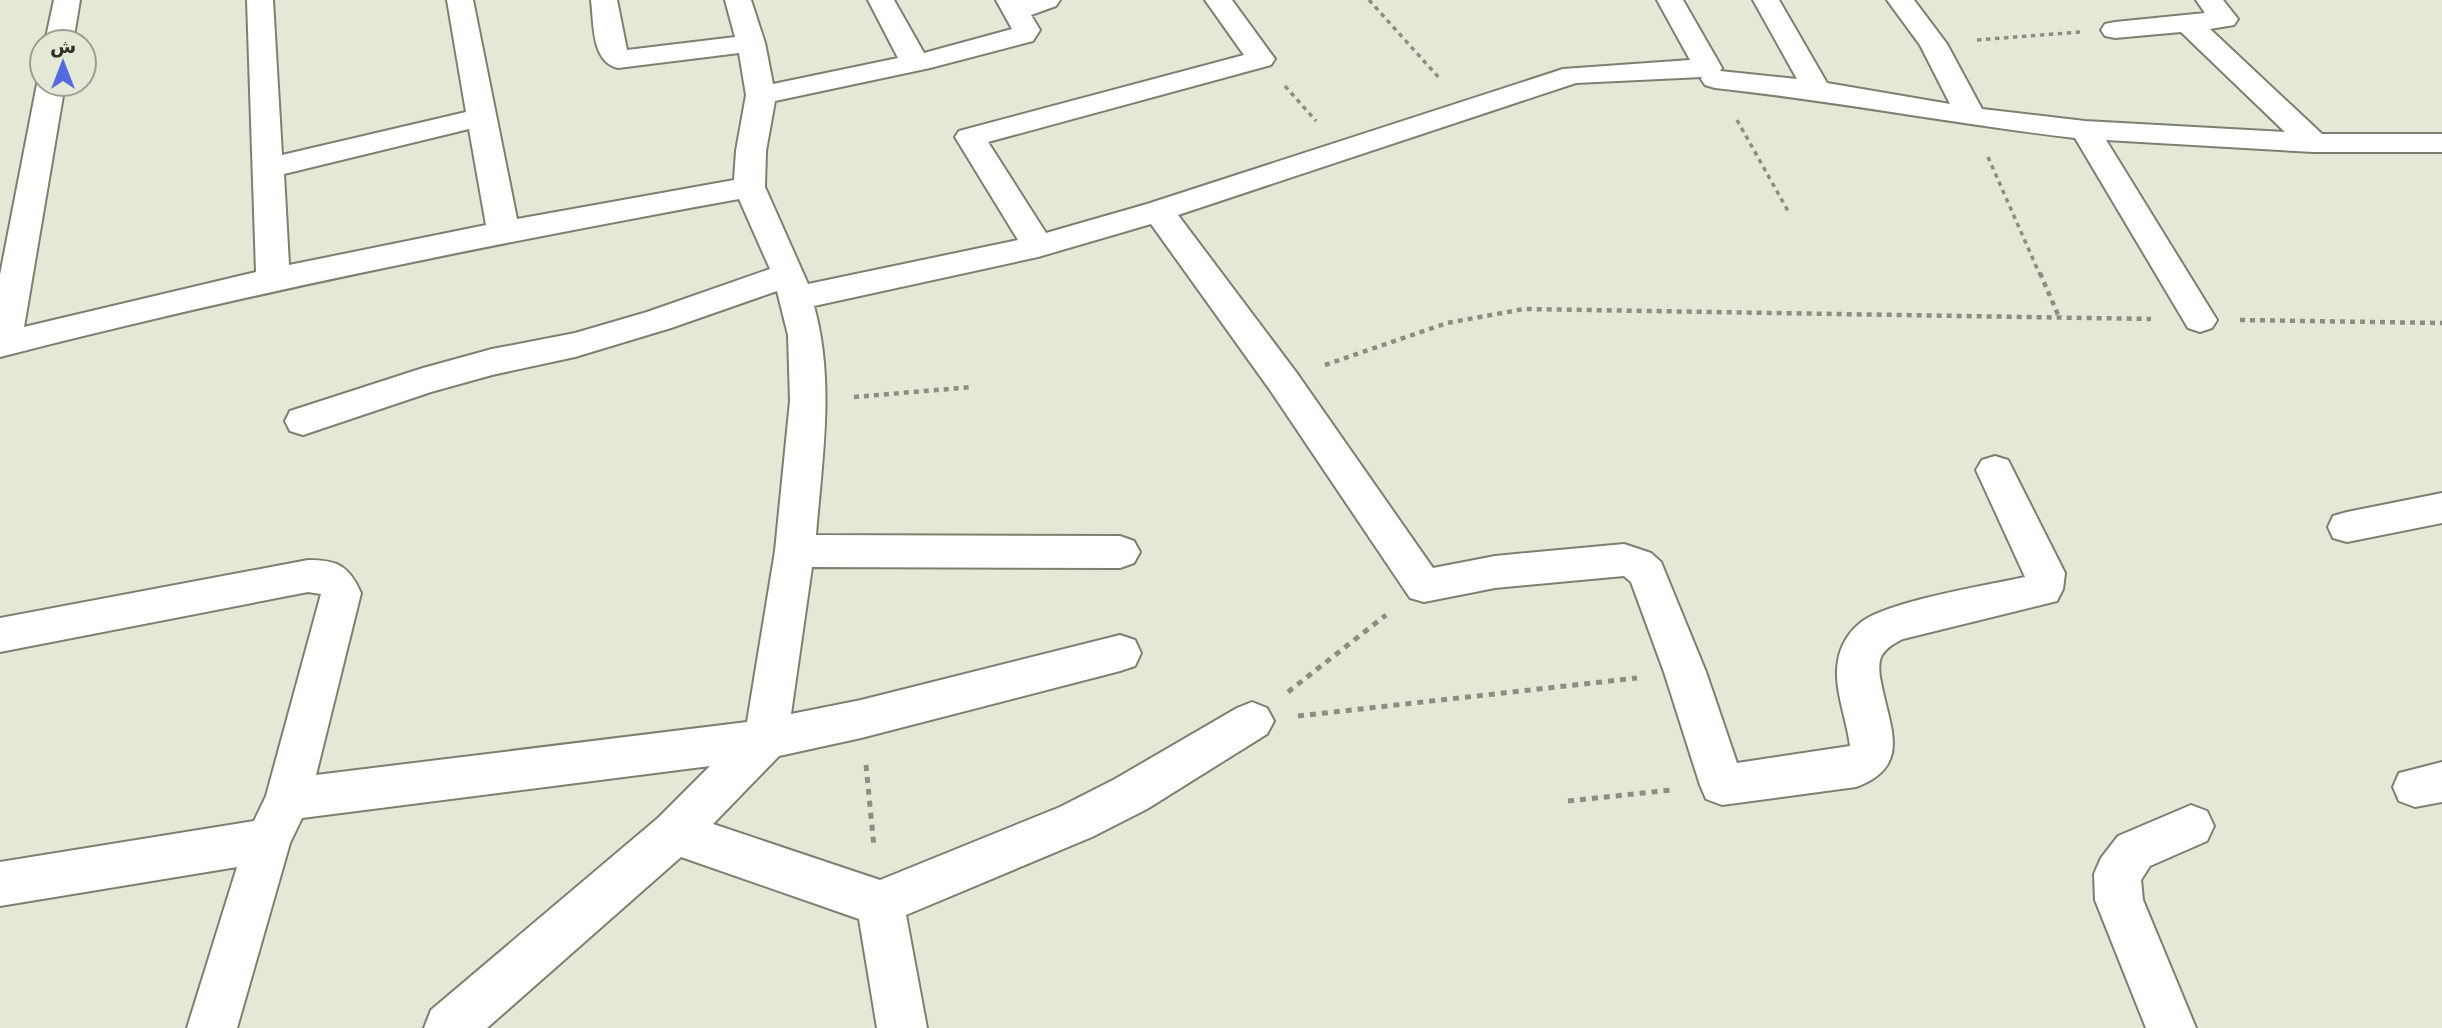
<svg xmlns="http://www.w3.org/2000/svg" width="2442" height="1028" font-family="'DejaVu Sans',Cairo,sans-serif">
	<style>
		.lines { fill: none; stroke-linecap: round; stroke-linejoin: round }
		.minor-casing { stroke: #7b8170; stroke-width: 4 }
		.path-far2 { stroke: #8b8f82; stroke-width: 3.5; stroke-dasharray: 4.5 4.5; stroke-linecap: butt }
		.path-far1 { stroke: #8b8f82; stroke-width: 4.5; stroke-dasharray: 5 5; stroke-linecap: butt }
		.path { stroke: #8b8f82; stroke-width: 5; stroke-dasharray: 6 6; stroke-linecap: butt }
		.minor { fill: #fff; fill-rule: evenodd }
	</style>
	<rect width="100%" height="100%" fill="#e3e9d6"/>
	<g class="lines">
		<defs>
			<path id="minor" d="M 54,0 L 80,0 L 73,42 L 45,42 Z
				M 247,0 L 273,0 L 282,155 L 466,112 L 447,0 L 473,0 L 517,219 L 734,180 L 736,151 L 746,95 L 739,53 L 618,68 C 591,62 594,23 591,0 L 617,0 L 627,50 L 735,37 L 725,0 L 751,0 L 765,43 L 773,84 L 898,58 L 868,0 L 894,0 L 924,53 L 1012,29 L 996,0 L 1060,0 L 1056,6 L 1031,15 L 1040,30 L 1033,41 L 930,68 L 775,101 L 766,151 L 765,187 L 808,284 L 1018,240 L 955,137 L 959,131 L 1244,55 L 1205,0 L 1232,0 L 1275,59 L 1271,65 L 988,142 L 1046,233 L 1147,204 L 1563,69 L 1690,60 L 1657,0 L 1683,0 L 1722,68 L 1720,71 L 1797,79 L 1753,0 L 1779,0 L 1827,83 L 1950,104 L 1920,45 L 1887,0 L 1914,0 L 1947,44 L 1982,109 L 2085,121 L 2285,132 L 2181,32 L 2115,38 L 2105,36 L 2101,30 L 2105,24 L 2115,22 L 2205,13 L 2196,0 L 2223,0 L 2238,19 L 2234,25 L 2210,29 L 2322,134 L 2442,134 L 2442,152 L 2314,152 L 2106,140 L 2217,320 L 2212,328 L 2200,332 L 2188,328 L 2075,138 C 1954,124 1836,101 1715,88 L 1705,85 L 1701,79 L 1702,77 L 1576,83 L 1178,215 L 1296,372 L 1433,568 L 1495,556 L 1624,544 L 1651,553 L 1661,562 L 1706,672 L 1737,763 L 1850,746 C 1847,719 1833,688 1838,661 C 1840,647 1848,633 1859,624 C 1883,602 1988,585 2025,577 L 1976,470 L 1982,460 L 1995,456 L 2008,460 L 2065,573 L 2063,589 L 2057,601 L 1903,639 C 1895,643 1887,647 1882,655 C 1878,662 1879,674 1881,682 C 1889,727 1913,766 1856,787 L 1722,805 L 1706,799 L 1700,785 L 1664,672 L 1631,582 L 1624,576 L 1495,588 L 1424,602 L 1410,598 L 1270,390 L 1151,224 L 1038,257 L 814,306 C 835,381 822,459 816,535 L 1120,536 L 1134,541 L 1140,552 L 1134,563 L 1120,568 L 812,567 L 791,714 L 861,700 L 1120,635 L 1135,640 L 1141,653 L 1135,666 L 1120,671 L 861,738 L 779,756 L 713,824 L 880,880 L 1060,807 L 1115,779 L 1237,708 L 1252,702 L 1267,708 L 1274,721 L 1267,734 L 1147,809 L 1092,837 L 906,915 L 927,1028 L 877,1028 L 859,919 L 681,857 L 487,1028 L 424,1028 L 431,1010 L 658,818 L 710,766 L 302,818 L 290,843 L 237,1028 L 187,1028 L 237,867 L 0,906 L 0,862 L 254,821 L 266,796 L 321,594 L 308,592 L 0,652 L 0,618 L 308,560 C 338,560 349,566 361,593 L 316,775 L 747,722 L 775,551 L 790,401 L 788,335 L 777,291 L 671,328 L 575,357 L 492,375 L 431,392 L 303,435 L 290,431 L 285,421 L 290,411 L 423,368 L 492,349 L 575,333 L 647,312 L 770,269 L 739,199 C 491,244 244,294 0,357 L 0,275 L 37,84 L 41,78 L 42,84 L 65,84 L 24,327 L 256,272 ZM 469,129 L 486,225 L 289,265 L 284,174 Z
				M 2442,493 L 2442,523 L 2347,542 L 2333,538 L 2328,527 L 2333,516 L 2347,512 Z
				M 2442,762 L 2442,802 L 2415,807 L 2399,801 L 2393,787 L 2399,773 Z
				M 2191,805 L 2207,811 L 2214,826 L 2207,841 L 2150,866 L 2141,880 L 2143,900 L 2196,1028 L 2146,1028 L 2095,900 L 2094,874 L 2101,858 L 2118,836 Z"/>
		</defs>
		<use href="#minor" class="minor-casing"/>
		<path class="path-far2" d="M 1369,0 L 1441,80
			M 1977,40 L 2080,32
			M 1285,86 L 1316,121
			M 1737,120 L 1788,211
			M 1988,157 L 2040,275"/>
		<path class="path-far1" d="M 2040,273 L 2059,317
			M 2240,320 L 2442,323
			M 1325,365 L 1447,323 L 1524,309 L 2151,319
			M 854,397 L 972,387"/>
		<path class="path" d="M 1288,692 L 1386,615
			M 1298,716 L 1637,678
			M 866,765 L 874,847
			M 1568,801 L 1671,790"/>
		<use href="#minor" class="minor"/>
	</g>
	<g transform="translate(63 63)"><circle r="33" fill="#e3e9d6" stroke="#9b9f91" stroke-width="2"/>
	<path d="M0-5L12 26L0 18L-12 26Z" fill="#546ae0"/>
	<text y="-10" font-size="19" font-weight="bold" text-anchor="middle" fill="#2f312a">ش</text>
	</g>
</svg>
